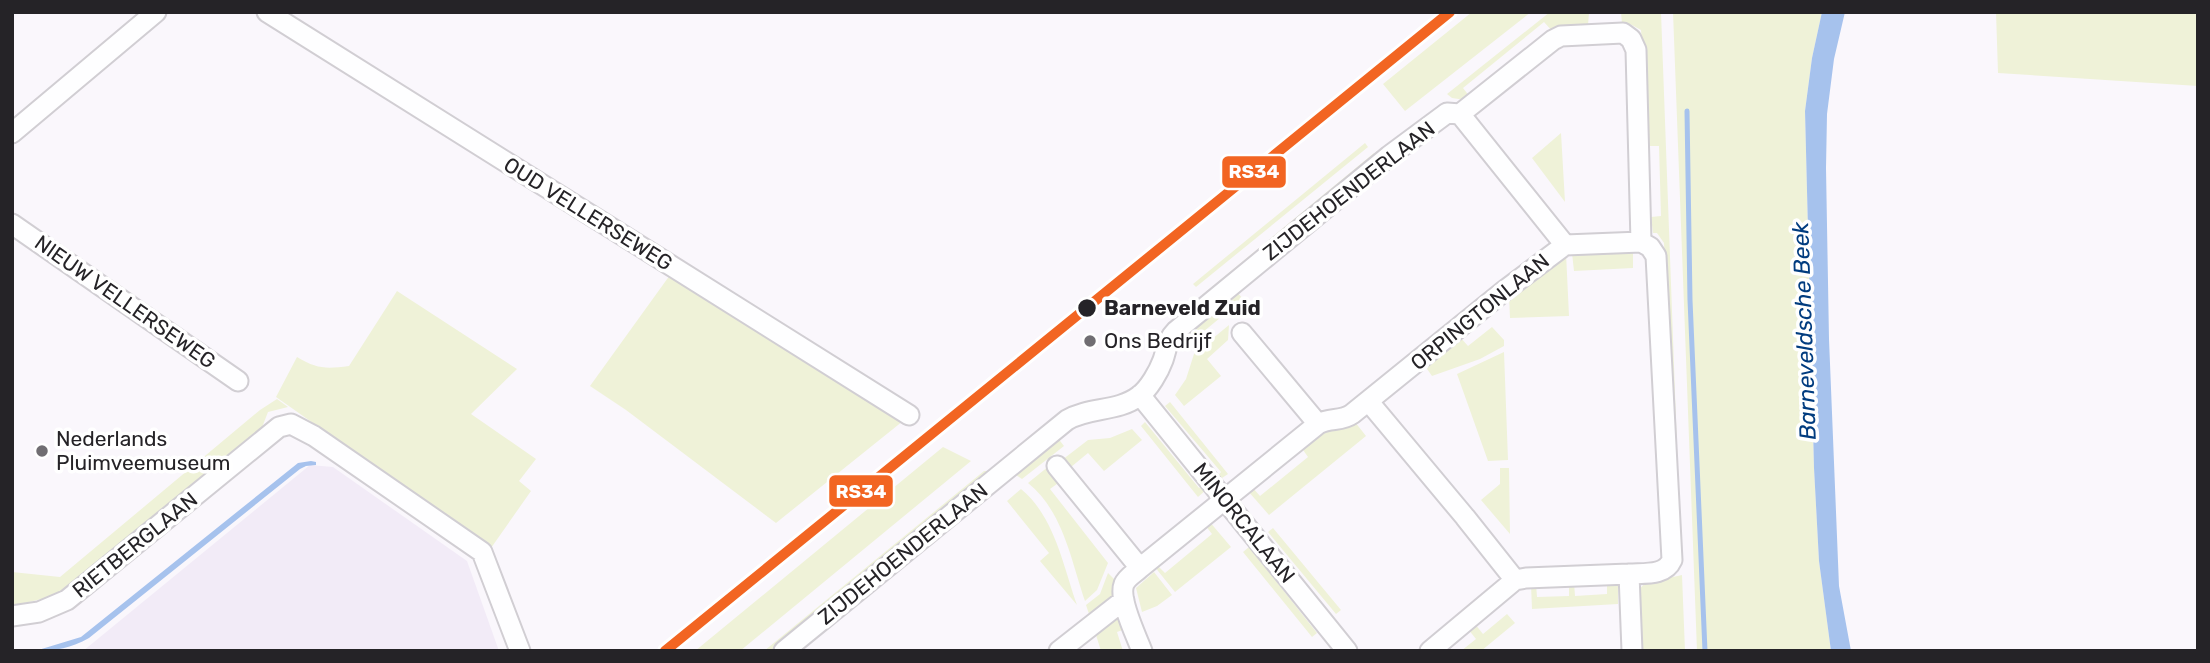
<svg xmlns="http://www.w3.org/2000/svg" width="2210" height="663" font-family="Rubik,sans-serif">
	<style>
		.built { fill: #f2ebf7 }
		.green { fill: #eff2d8 }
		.water { fill: #a6c2ed }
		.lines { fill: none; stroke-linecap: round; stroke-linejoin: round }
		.stream { stroke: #a6c2ed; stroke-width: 5 }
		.minor-casing { stroke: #d1ced3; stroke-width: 23 }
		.minor { stroke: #fefeff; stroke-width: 19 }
		.rail-1-casing { stroke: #fff; stroke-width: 16 }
		.rail-1 { stroke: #f26522; stroke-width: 10 }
		.stop-dot { fill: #252327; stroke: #fff; stroke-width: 2.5 }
		.poi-dot { fill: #706d72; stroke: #fff; stroke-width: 2.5 }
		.labels { text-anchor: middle; stroke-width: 7; stroke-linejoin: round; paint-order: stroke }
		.street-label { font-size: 21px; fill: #252327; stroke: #fff }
		.stop-label { font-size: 21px; font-weight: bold; fill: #252327; stroke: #fff; text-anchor: start }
		.poi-label { font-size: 21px; fill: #252327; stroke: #fff; text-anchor: start }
		.water-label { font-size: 23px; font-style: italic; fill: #013c7f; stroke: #fff }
		.line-badge { stroke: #fff; stroke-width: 2.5 }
		.badge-label { font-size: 19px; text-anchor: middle; font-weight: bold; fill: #fff }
	</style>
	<rect width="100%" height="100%" fill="#faf7fc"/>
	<path class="built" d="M 310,465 L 333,467 L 467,561 L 499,651 L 83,651 Z"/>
	<path class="green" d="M 1472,12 L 1531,12 L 1405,111 L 1383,84 Z
		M 1550,12 L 1618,12 L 1589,13 L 1588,25 L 1553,32 L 1544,22 L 1463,88 L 1470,97 L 1465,100 L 1452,98 L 1447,94 Z
		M 1621,12 L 1661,12 L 1681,556 L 1679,562 L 1664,243 L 1657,233 L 1653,233 L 1651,217 L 1661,216 L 1659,146 L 1648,146 L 1641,30 L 1630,24 L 1622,24 Z
		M 1673,12 L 1822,12 L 1812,58 L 1805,111 L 1814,468 L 1819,561 L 1831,651 L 1697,651 Z
		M 1996,12 L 2198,12 L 2198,86 L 1998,73 Z
		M 1561,133 L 1565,202 L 1532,158 Z
		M 1365,143 L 1368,147 L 1196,287 L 1193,284 Z
		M 1374,153 L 1377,157 L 1205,298 L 1202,295 Z
		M 1633,250 L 1633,268 L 1574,271 L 1572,253 Z
		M 1566,253 L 1569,316 L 1510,318 L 1509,296 Z
		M 670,275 L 903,421 L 776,523 L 626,410 L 590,386 Z
		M 397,291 L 517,369 L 471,414 L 536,459 L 519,481 L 531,491 L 491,548 L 276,397 L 297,357 C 317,369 326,369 349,366 Z
		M 1237,292 L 1243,299 L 1186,346 L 1176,344 L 1182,336 Z
		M 1229,325 L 1228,340 L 1207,359 L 1221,376 L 1184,406 L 1175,395 L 1186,379 L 1194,354 Z
		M 1492,327 L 1504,340 L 1504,346 L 1480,359 L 1432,376 L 1425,366 L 1460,337 L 1468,346 Z
		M 1504,352 L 1508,460 L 1488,461 L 1457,374 Z
		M 277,399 L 288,407 L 268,412 L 261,430 L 75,583 L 54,596 L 12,606 L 12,572 L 60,577 L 260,410 Z
		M 1170,402 L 1228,474 L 1219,480 L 1217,477 L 1221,472 L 1165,406 Z
		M 1145,422 L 1199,488 L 1203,485 L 1207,489 L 1198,497 L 1141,426 Z
		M 1355,422 L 1366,436 L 1269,515 L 1248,491 L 1252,487 L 1260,496 L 1308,457 L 1301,447 L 1326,427 L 1344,428 Z
		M 1132,429 L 1142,440 L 1104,471 L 1088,453 L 1071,467 L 1062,460 L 1088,440 L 1110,438 Z
		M 1057,437 L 1064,446 L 1022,479 L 1013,473 Z
		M 943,447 L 971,461 L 740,651 L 695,651 Z
		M 1049,466 L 1061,481 L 1050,489 L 1108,563 L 1097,590 L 1085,601 C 1071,560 1063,511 1028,483 Z
		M 1500,468 L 1509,468 L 1510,534 L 1481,500 L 1500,484 Z
		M 984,471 L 992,471 L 771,651 L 764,651 Z
		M 1021,489 C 1055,517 1063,566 1077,605 L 1040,561 L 1049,553 L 1007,501 Z
		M 1209,521 L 1231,547 L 1175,592 L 1154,566 L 1156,564 L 1165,573 L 1212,534 L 1205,525 Z
		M 1273,528 L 1341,610 L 1336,614 L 1268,532 Z
		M 1249,547 L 1317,633 L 1312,637 L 1243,552 Z
		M 1154,572 L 1172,595 L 1157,606 L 1142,612 L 1136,588 Z
		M 1108,573 L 1116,581 L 1115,596 L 1090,617 L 1086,605 L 1100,594 Z
		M 1682,575 L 1685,651 L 1642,651 L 1637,593 C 1646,576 1665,580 1682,575 Z
		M 1607,581 L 1618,584 L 1618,604 L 1532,609 L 1531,585 L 1536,584 L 1537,597 L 1569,596 L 1569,583 L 1574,583 L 1575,596 L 1607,594 Z
		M 1507,614 L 1515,623 L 1481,651 L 1461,651 L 1476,639 L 1468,629 L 1475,624 L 1483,634 Z
		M 1118,617 L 1122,619 L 1128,628 L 1117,632 L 1123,651 L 1101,651 L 1096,635 L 1108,625 L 1108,622 Z"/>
	<path class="water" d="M 1822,12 L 1845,12 L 1834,59 L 1827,114 L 1826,168 L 1829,339 L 1839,586 L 1851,651 L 1831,651 L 1819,561 L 1814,468 L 1805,111 L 1812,58 Z
		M 311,461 L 316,462 L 316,465 L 306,466 L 300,469 L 89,638 C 71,648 56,651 35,651 L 81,637 L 298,463 Z"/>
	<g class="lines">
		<path class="stream" d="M 1687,111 L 1690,300 L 1705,651"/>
		<defs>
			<path id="minor" d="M 267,12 L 909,415
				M 1460,114 L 1565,245
				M 12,133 L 156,12
				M 12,224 L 238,381
				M 1242,333 L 1318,424
				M 1140,395 L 1347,651
				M 1369,402 L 1465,517 L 1515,580
				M 1057,466 L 1140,568
				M 12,616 L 39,612 L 67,600 L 279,427 L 291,424 L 314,436 L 482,552 L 520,651
				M 784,651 L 1067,420 C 1089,407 1118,412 1139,396 C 1149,389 1159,371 1163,360 C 1167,348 1167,340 1176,331 L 1389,156 L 1447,113 L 1460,114 L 1553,40 L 1561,36 L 1623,33 L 1631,39 L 1636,50 L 1641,242 L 1650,247 L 1656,256 L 1672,560 C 1665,576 1645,573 1629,574 L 1632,651
				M 1059,651 L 1124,600
				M 1142,651 C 1136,635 1118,599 1124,584 C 1127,577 1135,573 1140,568 L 1318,424 C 1330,417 1341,422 1352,414 L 1504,291 L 1565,245 L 1641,242
				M 1430,651 L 1515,580 L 1526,578 L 1629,574"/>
		</defs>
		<use href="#minor" class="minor-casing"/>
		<use href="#minor" class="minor"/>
		<defs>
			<path id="rail-1" d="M 665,651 L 1450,12"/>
		</defs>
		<use href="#rail-1" class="rail-1-casing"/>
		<use href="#rail-1" class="rail-1"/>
	</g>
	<circle class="stop-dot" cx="1087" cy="308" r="10"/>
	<g class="poi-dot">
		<circle cx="1090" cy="341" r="7"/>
		<circle cx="42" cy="451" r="7"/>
	</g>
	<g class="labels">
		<g class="street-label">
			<text transform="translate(1349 191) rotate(-38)" y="7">ZIJDEHOENDERLAAN</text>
			<text transform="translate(588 214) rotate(32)" y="7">OUD VELLERSEWEG</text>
			<text transform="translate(125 302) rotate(35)" y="7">NIEUW VELLERSEWEG</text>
			<text transform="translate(1480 312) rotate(-39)" y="7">ORPINGTONLAAN</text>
			<text transform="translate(1244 523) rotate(51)" y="7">MINORCALAAN</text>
			<text transform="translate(135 545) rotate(-39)" y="7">RIETBERGLAAN</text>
			<text transform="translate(903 554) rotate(-39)" y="7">ZIJDEHOENDERLAAN</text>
		</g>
		<g class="stop-label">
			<text x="1104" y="315">Barneveld Zuid</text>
		</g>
		<g class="poi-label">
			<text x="1104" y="348">Ons Bedrijf</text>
			<text x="56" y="446">Nederlands<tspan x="56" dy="24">Pluimveemuseum</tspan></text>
		</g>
		<g class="water-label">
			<text transform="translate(1804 331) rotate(-92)" y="8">Barneveldsche Beek</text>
		</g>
	</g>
	<g class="line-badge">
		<rect x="1221" y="155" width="66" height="34" rx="7" fill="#f26522"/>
		<rect x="828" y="474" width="66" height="34" rx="7" fill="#f26522"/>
	</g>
	<g class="badge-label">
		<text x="1254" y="178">RS34</text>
		<text x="861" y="498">RS34</text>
	</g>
	<rect width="2210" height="663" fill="none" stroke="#252327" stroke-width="28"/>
</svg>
